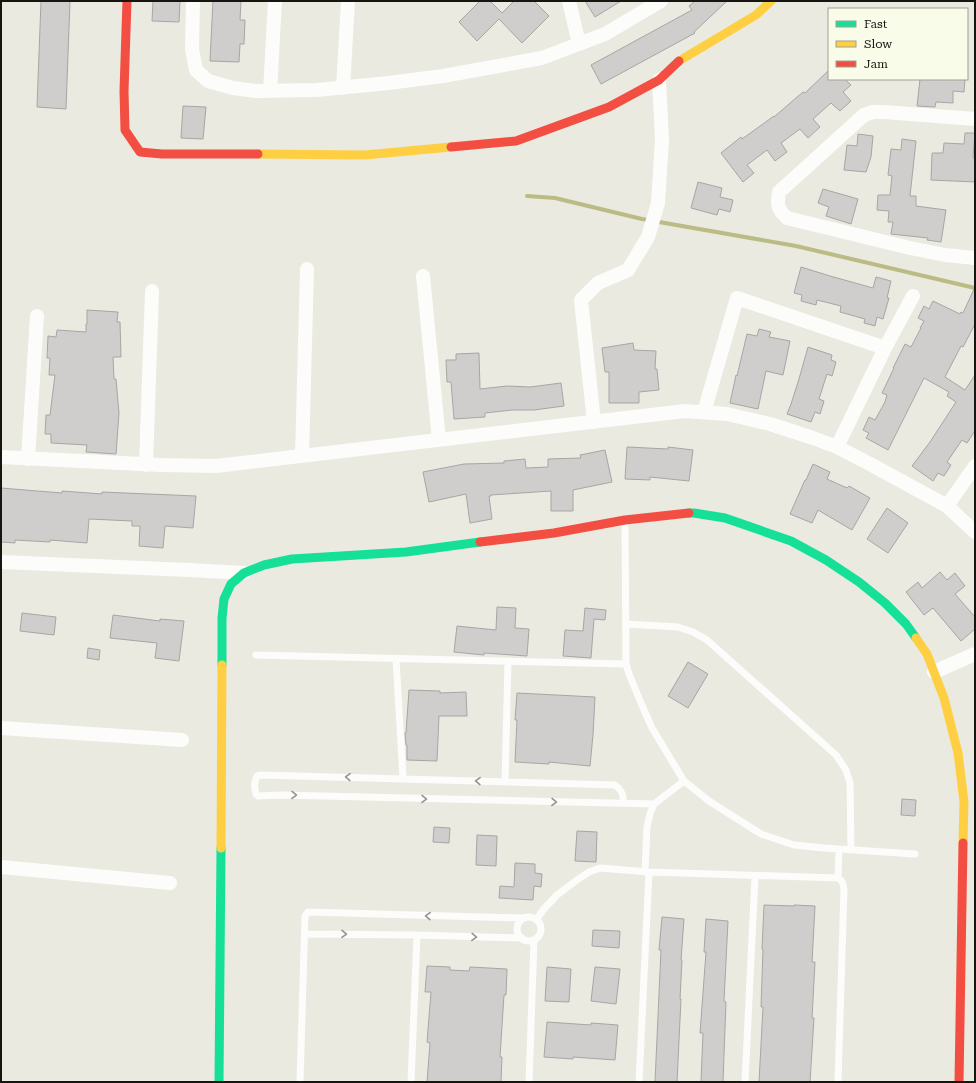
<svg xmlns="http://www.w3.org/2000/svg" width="976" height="1083" font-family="'Roboto Serif',serif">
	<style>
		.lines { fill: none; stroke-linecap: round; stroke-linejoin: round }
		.stream { stroke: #babb85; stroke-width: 4 }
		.building { fill: #d0cecd; stroke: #a7a6a4 }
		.lane { stroke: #fcfcfa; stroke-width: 7 }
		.street { stroke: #fcfcfa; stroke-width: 14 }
		.fast { stroke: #16e098; stroke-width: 9 }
		.slow { stroke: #ffcf43; stroke-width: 9 }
		.jam { stroke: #f24e42; stroke-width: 9 }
		.oneway { stroke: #949491 }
	</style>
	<rect width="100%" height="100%" fill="#eaeae1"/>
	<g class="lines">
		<path class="stream" d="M 527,196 L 555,198 L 642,219 L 796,246 L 975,288"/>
	</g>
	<path class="building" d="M 41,1 L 70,1 L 66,109 L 37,107 Z
		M 153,1 L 180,1 L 179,22 L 152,21 Z
		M 213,1 L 241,1 L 240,20 L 245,20 L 244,44 L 240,44 L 239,62 L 210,61 Z
		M 480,1 L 490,1 L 502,13 L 514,1 L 534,1 L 549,16 L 522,43 L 499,19 L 477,41 L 459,22 Z
		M 585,1 L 621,1 L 595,17 Z
		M 695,1 L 727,1 L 694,32 L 695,33 L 601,84 L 591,65 L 692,10 L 689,6 Z
		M 829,70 L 829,79 L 845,79 L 851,85 L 843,92 L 851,101 L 840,111 L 831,103 L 813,119 L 820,127 L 808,138 L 800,129 L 781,143 L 787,152 L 775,161 L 767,150 L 747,165 L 754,173 L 743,182 L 721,153 L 741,137 L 742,139 L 774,116 L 774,117 L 803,92 L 805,93 Z
		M 920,79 L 965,79 L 964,92 L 953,91 L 953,103 L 936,102 L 935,107 L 917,106 Z
		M 183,106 L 206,107 L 203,139 L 181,138 Z
		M 965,133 L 975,133 L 973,158 L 975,158 L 975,182 L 931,180 L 932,153 L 943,153 L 944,143 L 964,144 Z
		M 858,134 L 873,136 L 871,157 L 866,172 L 844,170 L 847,145 L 857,146 Z
		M 902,139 L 916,141 L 910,196 L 916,196 L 916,206 L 946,210 L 941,242 L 927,240 L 928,238 L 891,234 L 893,222 L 888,222 L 889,211 L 877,210 L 878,195 L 890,195 L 892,176 L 888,175 L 891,149 L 901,150 Z
		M 698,182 L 722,188 L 720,197 L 733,200 L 730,212 L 719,209 L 717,215 L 691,208 Z
		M 823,189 L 858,199 L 851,224 L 826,216 L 829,207 L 818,203 Z
		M 801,267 L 830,276 L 873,288 L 876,277 L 891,281 L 887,298 L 889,298 L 883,319 L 877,317 L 875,326 L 864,323 L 865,319 L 840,312 L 841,306 L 817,300 L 816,305 L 801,301 L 802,295 L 794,293 Z
		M 975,287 L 975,324 L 963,347 L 961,346 L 945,377 L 965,390 L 975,375 L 975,431 L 967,443 L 962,440 L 947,462 L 951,465 L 944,476 L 938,473 L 933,481 L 912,466 L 930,442 L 956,402 L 947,396 L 949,392 L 924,378 L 888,450 L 866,438 L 869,433 L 863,430 L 869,417 L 875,420 L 885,402 L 887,395 L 882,393 L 894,368 L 893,368 L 905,344 L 911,347 L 921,328 L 920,328 L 924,321 L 918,318 L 924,306 L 929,309 L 933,301 L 960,314 L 961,312 L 963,313 Z
		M 87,310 L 118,312 L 117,322 L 120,322 L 121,357 L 113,357 L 114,379 L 116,379 L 119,413 L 116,454 L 86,452 L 87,445 L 51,443 L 51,434 L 45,434 L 46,415 L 50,415 L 55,375 L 49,375 L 50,358 L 47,358 L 48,336 L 56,337 L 57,330 L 86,332 L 86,324 L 87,324 Z
		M 759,329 L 771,332 L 769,337 L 790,341 L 783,375 L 766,371 L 758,409 L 730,403 L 736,375 L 737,376 L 747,334 L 757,336 Z
		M 633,343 L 634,350 L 656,351 L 655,369 L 657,369 L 659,390 L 639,392 L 639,403 L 609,403 L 609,372 L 605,372 L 602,348 Z
		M 808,347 L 832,355 L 831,360 L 836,362 L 832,376 L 827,374 L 819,399 L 824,401 L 820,414 L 815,412 L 811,422 L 787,414 L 791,404 L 799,379 Z
		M 479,353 L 480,389 L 507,386 L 530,387 L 561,383 L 564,406 L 534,410 L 512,410 L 485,413 L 485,417 L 454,419 L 451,382 L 447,382 L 446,360 L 456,360 L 456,354 Z
		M 627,447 L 668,449 L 668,447 L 693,450 L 689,481 L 650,477 L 650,480 L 625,479 Z
		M 605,450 L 612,482 L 573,490 L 573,511 L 551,511 L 551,491 L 491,495 L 491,496 L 489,496 L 492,519 L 470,523 L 466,494 L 429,502 L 423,472 L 464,464 L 504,463 L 504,461 L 525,459 L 526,468 L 548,467 L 548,459 L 581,458 L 580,455 Z
		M 813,464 L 830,472 L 827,479 L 847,488 L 849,486 L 870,498 L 852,530 L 818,510 L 812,523 L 790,514 L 805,480 L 806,480 Z
		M 1,488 L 62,493 L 62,491 L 102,494 L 102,492 L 196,496 L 193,528 L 165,526 L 163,548 L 139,546 L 140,526 L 132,526 L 132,521 L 89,519 L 87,543 L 50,540 L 50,542 L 15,540 L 15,543 L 1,542 Z
		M 887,508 L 908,523 L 888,553 L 867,539 Z
		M 940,572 L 947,580 L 955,573 L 965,586 L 955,594 L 975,617 L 975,629 L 961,641 L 933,608 L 924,615 L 906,592 L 918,582 L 922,588 Z
		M 497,607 L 516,608 L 515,628 L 529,629 L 527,656 L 484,653 L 484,655 L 454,652 L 457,626 L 496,630 Z
		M 585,608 L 606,610 L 605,620 L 594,619 L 591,658 L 563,656 L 565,630 L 583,631 Z
		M 22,613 L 56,617 L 54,635 L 20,631 Z
		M 113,615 L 160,621 L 160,619 L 184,621 L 179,661 L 155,658 L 157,643 L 110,638 Z
		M 88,648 L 100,650 L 99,660 L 87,658 Z
		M 688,662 L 708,674 L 688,708 L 668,696 Z
		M 409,690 L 440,691 L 440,693 L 466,692 L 467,716 L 439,716 L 437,761 L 407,760 L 407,745 L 406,745 L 405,733 L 406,733 Z
		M 517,693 L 595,697 L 593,735 L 590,766 L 549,762 L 549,764 L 515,762 L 517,720 L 515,720 Z
		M 902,799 L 916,800 L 915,816 L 901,815 Z
		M 434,827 L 450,828 L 449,843 L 433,842 Z
		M 577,831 L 597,832 L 596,862 L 575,861 Z
		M 477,835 L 497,836 L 496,866 L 476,865 Z
		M 515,863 L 535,864 L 535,873 L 542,874 L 541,887 L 534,886 L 533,900 L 499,898 L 500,886 L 514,887 Z
		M 764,905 L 794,906 L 794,905 L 815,906 L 812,962 L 815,962 L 812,1018 L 814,1018 L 810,1082 L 759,1082 L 763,1007 L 761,1007 L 763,949 L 762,949 Z
		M 662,917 L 684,919 L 681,960 L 682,960 L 680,999 L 681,999 L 677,1082 L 655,1082 L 661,950 L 659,950 Z
		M 706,919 L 728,921 L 724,1001 L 726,1002 L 723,1082 L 701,1082 L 703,1033 L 700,1033 L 706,952 L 704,952 Z
		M 593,930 L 620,931 L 619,948 L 592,946 Z
		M 427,966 L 450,967 L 450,970 L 469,971 L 470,967 L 507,969 L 506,995 L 504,995 L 500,1057 L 502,1057 L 501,1082 L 427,1082 L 430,1043 L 427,1042 L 431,992 L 425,992 Z
		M 547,967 L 571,969 L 569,1002 L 545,1001 Z
		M 595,967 L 620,969 L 616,1004 L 591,1001 Z
		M 547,1022 L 591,1025 L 591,1023 L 618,1025 L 615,1060 L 573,1057 L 573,1059 L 544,1057 Z"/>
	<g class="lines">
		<path class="lane" d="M 625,521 L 626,664 L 629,674 L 641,703 L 652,728 L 684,781 L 709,801 L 761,834 L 794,845 L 824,848 L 915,854
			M 626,624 L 678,627 L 693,632 L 707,640 L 836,755 L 846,770 L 850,783 L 851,850
			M 256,655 L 626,664
			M 396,659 L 403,778
			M 505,781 L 508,661
			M 623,803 C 624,795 622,790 615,785 L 261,775 L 257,776 C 254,781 254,789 256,794 L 258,796 L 282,795 L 654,804
			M 645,871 L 647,827 L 650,814 L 654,804 L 684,781
			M 838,878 L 839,849
			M517 929a12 12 0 1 1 24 0a12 12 0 1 1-24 0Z
			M 537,919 L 543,910 L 557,895 L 577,880 L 589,872 L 600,868 L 649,872 L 838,878 C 843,881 843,884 844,889 L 838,1082
			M 305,934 L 417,935 L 522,938
			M 300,1082 L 305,916 L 308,912 L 523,918
			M 411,1082 L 417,935
			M 529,1082 L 534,940
			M 639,1082 L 649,872
			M 745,1082 L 755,876"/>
		<path class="street" d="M 193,1 L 192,49 L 196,70 L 208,81 L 233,88 L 256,91 L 317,90 L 388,83 L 443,76 L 542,58 L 605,34 L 661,1
			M 569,1 L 579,44
			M 343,88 L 348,1
			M 270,91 L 275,1
			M 975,119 L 884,112 L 873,112 L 864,115 L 779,192 C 777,205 777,209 787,218 L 910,248 L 945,255 L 975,258
			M 423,276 L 439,440
			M 704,412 L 737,298 L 885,348
			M 594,422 L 581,300 L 598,283 L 628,270 L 648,237 L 658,203 L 662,140 L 659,80
			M 837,447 L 885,348 L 913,296
			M 302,456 L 307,269
			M 1,457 L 161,465 L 216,466 L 685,411 L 727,414 L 770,424 L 813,438 L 837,447 L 870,464 L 947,506 L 975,532
			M 28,459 L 37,316
			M 146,465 L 152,291
			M 947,506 L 975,466
			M 1,562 L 189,570 L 244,573
			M 934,672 L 975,654
			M 1,728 L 182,740
			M 1,867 L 170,883"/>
		<path class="fast" d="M 689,513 L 694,513 L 725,518 L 791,541 L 826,560 L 859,582 L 885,603 L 906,624 L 916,638
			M 222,665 L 222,618 L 224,599 L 231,584 L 244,573 L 264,565 L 292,559 L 406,552 L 480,542
			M 219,1082 L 221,848"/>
		<path class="slow" d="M 679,61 L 756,15 L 771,1
			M 258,154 L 365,155 L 451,147
			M 916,638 L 927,654 L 944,698 L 958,753 L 964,802 L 963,843
			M 221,848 L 222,665"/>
		<path class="jam" d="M 127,1 L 124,91 L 125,130 L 140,152 L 162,154 L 258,154
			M 451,147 L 516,141 L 609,107 L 659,80 L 679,61
			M 480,542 L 554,533 L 625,520 L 689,513
			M 959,1082 L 963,843"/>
	</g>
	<defs><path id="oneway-chevron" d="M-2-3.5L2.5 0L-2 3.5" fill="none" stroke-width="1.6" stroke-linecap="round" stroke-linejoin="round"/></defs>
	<g class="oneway">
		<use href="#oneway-chevron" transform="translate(348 777) rotate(-178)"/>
		<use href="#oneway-chevron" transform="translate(478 781) rotate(-178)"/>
		<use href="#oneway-chevron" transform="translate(294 795) rotate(1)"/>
		<use href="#oneway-chevron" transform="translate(424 799) rotate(1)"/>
		<use href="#oneway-chevron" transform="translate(554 802) rotate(1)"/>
		<use href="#oneway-chevron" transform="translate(428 916) rotate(-178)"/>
		<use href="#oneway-chevron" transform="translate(344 934) rotate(1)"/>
		<use href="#oneway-chevron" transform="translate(474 937) rotate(2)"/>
	</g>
	<rect width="976" height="1083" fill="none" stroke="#161610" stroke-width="4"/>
	<rect x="828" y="8" width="140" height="72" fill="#fafcea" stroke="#9fa093"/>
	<rect x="836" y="21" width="20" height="6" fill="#16e098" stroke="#9fa093"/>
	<text x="864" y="28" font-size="12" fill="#161610">Fast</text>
	<rect x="836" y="41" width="20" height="6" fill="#ffcf43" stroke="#9fa093"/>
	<text x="864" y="48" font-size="12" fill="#161610">Slow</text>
	<rect x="836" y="61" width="20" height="6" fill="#f24e42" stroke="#9fa093"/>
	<text x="864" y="68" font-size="12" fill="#161610">Jam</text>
</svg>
